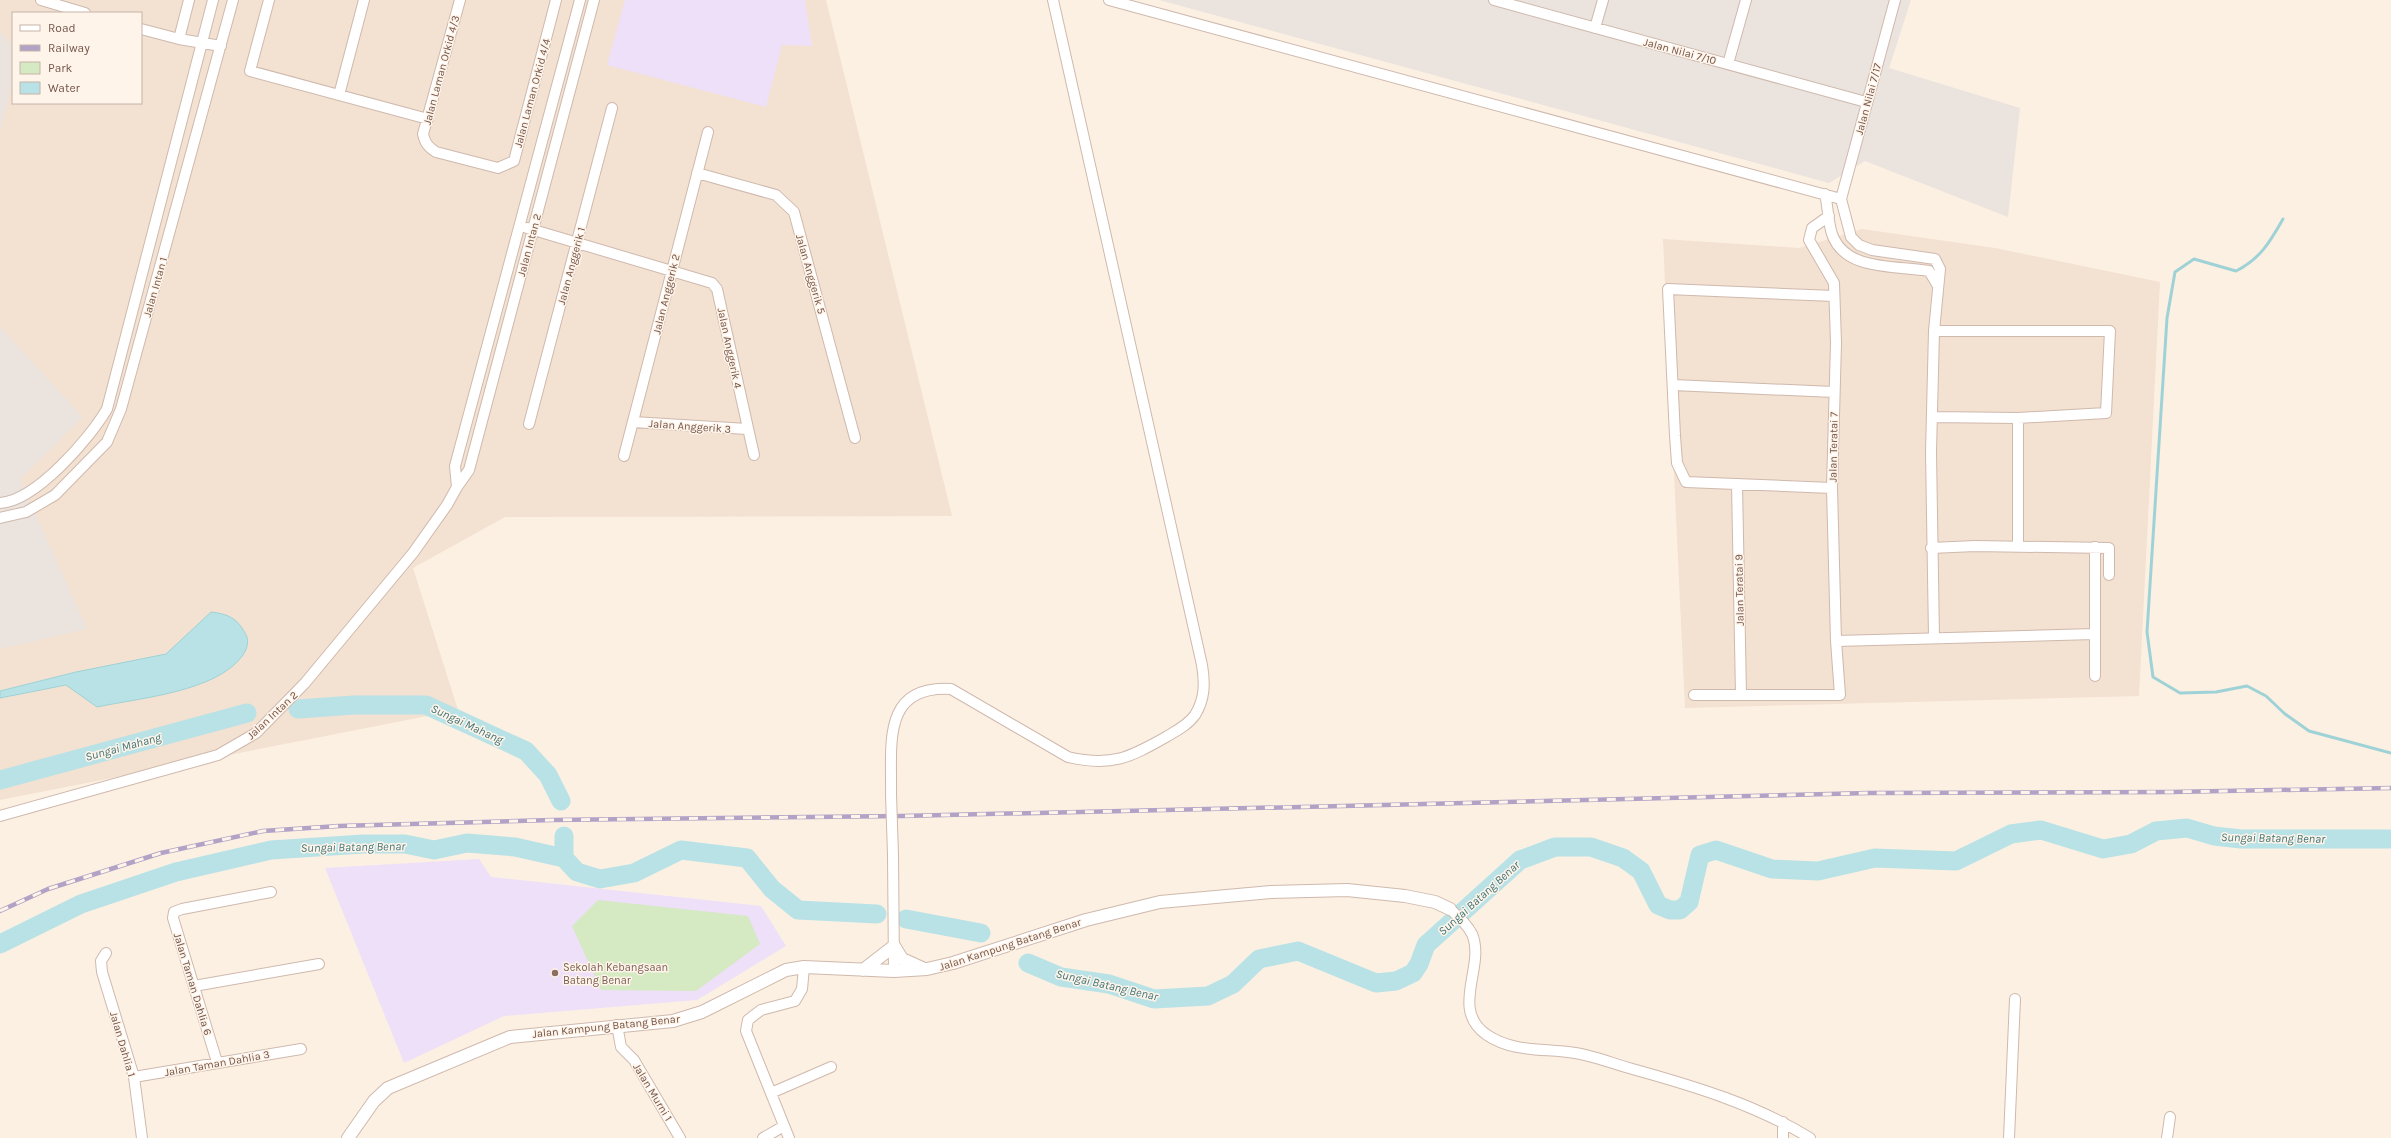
<svg xmlns="http://www.w3.org/2000/svg" width="2391" height="1138" font-family="Karla,sans-serif">
	<style>
		.residential { fill: #f3e1d2; fill-rule: evenodd }
		.industrial { fill: #ebe3de }
		.education { fill: #ede0f8 }
		.green { fill: #d5e9c2 }
		.water { fill: #b8e2e5; stroke: #9fd2d6 }
		.lines { fill: none; stroke-linecap: round; stroke-linejoin: round }
		.stream { stroke: #9fd2d6; stroke-width: 3 }
		.river { stroke: #b8e2e5; stroke-width: 19 }
		.minor-casing { stroke: #cfb9ad; stroke-width: 12 }
		.tertiary-casing { stroke: #cfb9ad; stroke-width: 14 }
		.minor { stroke: #fff; stroke-width: 10 }
		.tertiary { stroke: #fff; stroke-width: 12 }
		.rail-casing { stroke: #b2a2c5; stroke-width: 4.5 }
		.rail { stroke: #fff4e9; stroke-width: 3; stroke-dasharray: 9; stroke-linecap: butt }
		.minor-bridge-casing { stroke: #cfb9ad; stroke-width: 12; stroke-linecap: butt }
		.minor-bridge { stroke: #fff; stroke-width: 10 }
		.education-dot { fill: #8d6e63; stroke: #fff4e9; stroke-width: 1.5 }
		.labels { text-anchor: middle; stroke-width: 3; stroke-linejoin: round; paint-order: stroke }
		.street-label { font-size: 11px; fill: #73554a; stroke: #fff4e9 }
		.education-label { font-size: 11px; fill: #785e54; stroke: #fff4e9; text-anchor: start }
		.water-label { font-size: 12px; font-style: italic; fill: #3e7478; stroke: #fff4e9 }
	</style>
	<rect width="100%" height="100%" fill="#fcf0e3"/>
	<path class="residential" d="M 0,0 L 826,0 L 952,516 L 505,517 L 413,568 L 458,710 L 0,800 ZM 13,13 L 141,13 L 141,103 L 13,103 Z
		M 1862,229 L 1995,248 L 2160,282 L 2139,696 L 1685,708 L 1663,239 L 1799,248 Z"/>
	<path class="industrial" d="M 1159,0 L 1911,0 L 1889,68 L 2020,108 L 2008,217 L 1865,161 L 1829,183 Z
		M 0,32 L 13,45 L 13,81 L 0,132 Z
		M 0,327 L 83,417 L 20,479 L 87,629 L 0,649 Z"/>
	<path class="education" d="M 625,0 L 805,0 L 812,46 L 782,45 L 766,107 L 607,65 Z
		M 479,859 L 491,877 L 761,906 L 786,946 L 697,1000 L 504,1016 L 404,1063 L 325,868 Z"/>
	<path class="green" d="M 598,900 L 748,916 L 760,944 L 696,991 L 601,990 L 572,926 Z"/>
	<path class="water" d="M 211,612 C 228,614 237,618 245,633 C 250,640 247,649 243,655 C 217,692 139,698 97,707 L 66,685 L 0,698 L 0,691 L 76,672 L 166,654 Z"/>
	<g class="lines">
		<path class="stream" d="M 2283,219 C 2270,242 2260,259 2236,271 L 2194,259 L 2175,272 L 2167,318 L 2147,632 L 2153,677 L 2180,693 L 2216,692 L 2247,686 L 2266,696 L 2285,714 L 2309,731 L 2391,753"/>
		<path class="river" d="M 298,709 L 354,705 L 426,705 L 526,751 L 548,775 L 561,801
			M 0,780 L 247,713
			M 564,858 L 564,836
			M 906,919 L 981,933
			M 0,944 L 81,904 L 176,872 L 271,850 L 363,844 L 405,844 L 434,850 L 467,843 L 515,847 L 564,858 L 577,872 L 600,879 L 634,873 L 681,850 L 747,858 L 772,889 L 798,910 L 877,914
			M 1028,963 L 1061,977 L 1109,984 L 1154,999 L 1208,996 L 1233,984 L 1259,959 L 1298,951 L 1376,983 L 1396,981 L 1413,973 L 1419,964 L 1426,945 L 1520,860 L 1555,847 L 1591,847 L 1623,858 L 1641,871 L 1658,905 L 1670,910 L 1680,910 L 1689,902 L 1700,855 L 1716,850 L 1772,869 L 1818,871 L 1875,858 L 1956,861 L 2011,834 L 2041,830 L 2103,849 L 2131,844 L 2156,831 L 2187,828 L 2214,836 L 2241,839 L 2391,839"/>
		<defs>
			<path id="minor" d="M 41,0 L 85,13
				M 269,0 L 250,71 L 428,119
				M 460,0 L 423,134 C 425,143 428,147 436,152 L 498,168 L 514,161 L 556,0
				M 1109,0 L 1841,199
				M 1494,0 L 1866,102
				M 1895,0 L 1841,199 L 1851,237 L 1859,245 L 1872,250 L 1935,259 L 1940,269 L 1934,331 L 1931,452 L 1934,637
				M 1595,28 L 1603,0
				M 141,29 L 179,39 L 221,46
				M 179,39 L 189,0
				M 1728,64 L 1746,0
				M 339,95 L 364,0
				M 697,173 L 776,195 L 794,212 L 855,438
				M 1825,194 C 1828,207 1828,222 1832,234 C 1845,272 1897,265 1929,271 L 1938,286
				M 527,228 L 712,283 L 717,289 L 754,455
				M 1673,385 L 1834,392
				M 1932,417 L 2018,418 L 2106,413 L 2110,331 L 1934,331
				M 2018,418 L 2018,546
				M 633,422 L 747,429
				M 529,424 L 612,108
				M 624,456 L 708,132
				M 1737,484 L 1741,695
				M 457,487 L 455,466 L 580,0
				M 1832,488 L 1686,482 L 1677,463 L 1675,436 L 1668,289 L 1834,296
				M 0,503 C 36,501 90,438 107,409 L 213,0
				M 0,518 L 26,512 L 55,495 L 107,442 L 121,409 L 233,0
				M 1931,548 L 1975,546 L 2109,548 L 2109,575
				M 1836,641 L 2094,634
				M 2095,676 L 2095,547
				M 1694,695 L 1840,695 L 1836,641 L 1832,488 L 1836,343 L 1834,283 L 1809,240 L 1812,228 L 1829,216
				M 891,794 C 892,745 881,685 951,689 L 1068,757 C 1111,767 1129,758 1166,737 C 1176,731 1188,725 1195,715 C 1205,699 1205,683 1202,665 L 1053,0
				M 0,816 L 218,755 L 256,733 L 305,683 L 413,553 L 447,505 L 457,487 L 469,470 L 594,0
				M 893,855 L 894,971
				M 1450,909 C 1458,916 1467,924 1472,934 C 1486,967 1449,1009 1487,1035 C 1514,1053 1545,1048 1575,1053 C 1595,1056 1616,1065 1636,1070 C 1697,1087 1756,1105 1810,1138
				M 106,953 L 101,961 L 102,972 L 134,1077 L 142,1138
				M 194,986 L 319,964
				M 617,1025 L 621,1047 L 634,1060 L 680,1138
				M 217,1062 L 173,918 L 174,912 L 182,909 L 271,892
				M 134,1077 L 301,1049
				M 771,1093 L 831,1067
				M 763,1138 L 784,1126
				M 789,1138 L 746,1031 L 748,1020 L 761,1010 L 795,1001 L 802,989 L 804,967
				M 1783,1138 L 1783,1122
				M 2009,1138 L 2015,999
				M 2167,1138 L 2170,1117"/>
			<path id="tertiary" d="M 863,970 L 894,946 L 902,959 L 922,968
				M 348,1138 L 374,1101 L 388,1088 L 510,1037 L 673,1021 L 702,1012 L 786,970 L 804,967 L 894,971 L 927,969 L 953,963 L 1086,920 L 1160,902 L 1271,892 L 1347,890 L 1405,896 L 1435,902 L 1450,909"/>
		</defs>
		<use href="#minor" class="minor-casing"/>
		<use href="#tertiary" class="tertiary-casing"/>
		<use href="#minor" class="minor"/>
		<use href="#tertiary" class="tertiary"/>
		<defs>
			<path id="rail" d="M 0,911 L 48,889 L 161,853 L 263,831 L 339,826 L 552,820 L 902,816 L 1343,806 L 1869,793 L 2171,792 L 2391,788"/>
		</defs>
		<use href="#rail" class="rail-casing"/>
		<use href="#rail" class="rail"/>
		<defs>
			<path id="minor-bridge" d="M 891,794 L 893,855"/>
		</defs>
		<use href="#minor-bridge" class="minor-bridge-casing"/>
		<use href="#minor-bridge" class="minor-bridge"/>
	</g>
	<circle class="education-dot" cx="555" cy="973" r="4"/>
	<g class="labels">
		<g class="street-label">
			<text transform="translate(1680 51) rotate(15)" y="4">Jalan Nilai 7/10</text>
			<text transform="translate(441 70) rotate(-75)" y="4">Jalan Laman Orkid 4/3</text>
			<text transform="translate(532 93) rotate(-75)" y="4">Jalan Laman Orkid 4/4</text>
			<text transform="translate(1868 99) rotate(-75)" y="4">Jalan Nilai 7/17</text>
			<text transform="translate(529 245) rotate(-75)" y="4">Jalan Intan 2</text>
			<text transform="translate(571 266) rotate(-75)" y="4">Jalan Anggerik 1</text>
			<text transform="translate(811 274) rotate(74)" y="4">Jalan Anggerik 5</text>
			<text transform="translate(155 287) rotate(-74)" y="4">Jalan Intan 1</text>
			<text transform="translate(666 294) rotate(-76)" y="4">Jalan Anggerik 2</text>
			<text transform="translate(730 348) rotate(78)" y="4">Jalan Anggerik 4</text>
			<text transform="translate(690 426) rotate(4)" y="4">Jalan Anggerik 3</text>
			<text transform="translate(1833 447) rotate(-89)" y="4">Jalan Teratai 7</text>
			<text transform="translate(1739 590) rotate(-91)" y="4">Jalan Teratai 9</text>
			<text transform="translate(272 715) rotate(-43)" y="4">Jalan Intan 2</text>
			<text transform="translate(1010 944) rotate(-18)" y="4">Jalan Kampung Batang Benar</text>
			<text transform="translate(193 984) rotate(73)" y="4">Jalan Taman Dahlia 6</text>
			<text transform="translate(606 1026) rotate(-6)" y="4">Jalan Kampung Batang Benar</text>
			<text transform="translate(123 1044) rotate(74)" y="4">Jalan Dahlia 1</text>
			<text transform="translate(217 1063) rotate(-10)" y="4">Jalan Taman Dahlia 3</text>
			<text transform="translate(653 1092) rotate(59)" y="4">Jalan Murni 1</text>
		</g>
		<g class="education-label">
			<text x="563" y="971">Sekolah Kebangsaan<tspan x="563" dy="13">Batang Benar</tspan></text>
		</g>
		<g class="water-label">
			<text transform="translate(467 724) rotate(25)" y="4">Sungai Mahang</text>
			<text transform="translate(123 747) rotate(-15)" y="4">Sungai Mahang</text>
			<text transform="translate(2273 838) rotate(1)" y="4">Sungai Batang Benar</text>
			<text transform="translate(353 847) rotate(-1)" y="4">Sungai Batang Benar</text>
			<text transform="translate(1479 898) rotate(-42)" y="4">Sungai Batang Benar</text>
			<text transform="translate(1107 985) rotate(13)" y="4">Sungai Batang Benar</text>
		</g>
	</g>
	<rect x="12" y="12" width="130" height="92" fill="#fff4e9" stroke="#c7b4a9"/>
	<rect x="20" y="25" width="20" height="6" fill="#ffffff" stroke="#c7b4a9"/>
	<text x="48" y="32" font-size="12" fill="#73554a">Road</text>
	<rect x="20" y="45" width="20" height="6" fill="#b2a2c5" stroke="#c7b4a9"/>
	<text x="48" y="52" font-size="12" fill="#73554a">Railway</text>
	<rect x="20" y="62" width="20" height="12" fill="#d5e9c2" stroke="#c7b4a9"/>
	<text x="48" y="72" font-size="12" fill="#73554a">Park</text>
	<rect x="20" y="82" width="20" height="12" fill="#b8e2e5" stroke="#c7b4a9"/>
	<text x="48" y="92" font-size="12" fill="#73554a">Water</text>
</svg>
